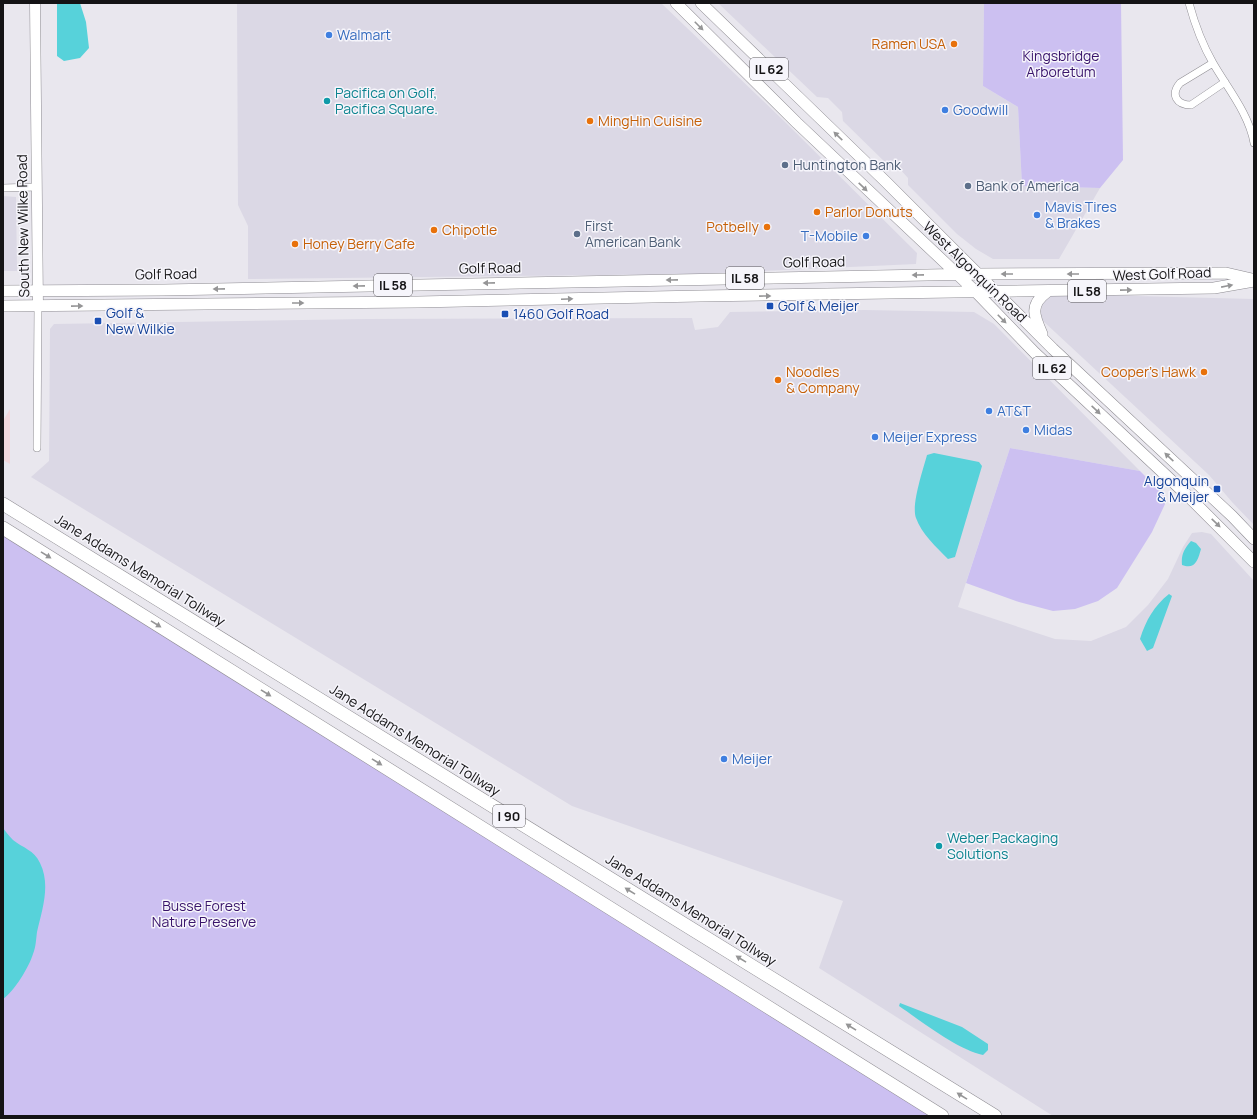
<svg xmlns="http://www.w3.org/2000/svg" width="1257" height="1119" font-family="Manrope,sans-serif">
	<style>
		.built { fill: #dbd8e5 }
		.industrial { fill: #f1d7dc }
		.green { fill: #ccc0f1 }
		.water { fill: #57d2da }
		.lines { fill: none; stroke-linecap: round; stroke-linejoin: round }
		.minor-casing { stroke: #8e8c92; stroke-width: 8 }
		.secondary-casing { stroke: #8e8c92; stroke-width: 11 }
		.primary-casing { stroke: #8e8c92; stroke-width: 12 }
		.motorway-casing { stroke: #8e8c92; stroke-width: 14 }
		.minor { stroke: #fff; stroke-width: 7 }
		.secondary { stroke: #fff; stroke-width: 10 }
		.primary { stroke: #fff; stroke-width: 11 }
		.motorway { stroke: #fff; stroke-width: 13 }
		.oneway { fill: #959596 }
		.shop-dot { fill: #3f7fe0; stroke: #f6f5fb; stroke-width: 1.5 }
		.food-dot { fill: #e8710a; stroke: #f6f5fb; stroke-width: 1.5 }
		.culture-dot { fill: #0f9aa8; stroke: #f6f5fb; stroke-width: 1.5 }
		.service-dot { fill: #5c6f8a; stroke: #f6f5fb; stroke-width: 1.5 }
		.transit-dot { fill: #1a4fb4; stroke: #f6f5fb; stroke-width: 1.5 }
		.labels { text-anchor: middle; stroke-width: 3; stroke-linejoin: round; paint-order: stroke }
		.shield { fill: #f6f5fb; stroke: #58575a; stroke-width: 1 }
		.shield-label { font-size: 13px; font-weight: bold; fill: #141315 }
		.shop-label { font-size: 14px; fill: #366cbe; stroke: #f6f5fb; text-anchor: start }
		.food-label { font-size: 14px; fill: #c56008; stroke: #f6f5fb; text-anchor: start }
		.park-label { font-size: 14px; fill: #39146b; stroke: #f6f5fb }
		.culture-label { font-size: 14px; fill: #0d838f; stroke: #f6f5fb; text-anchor: start }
		.service-label { font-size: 14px; fill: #4e5e75; stroke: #f6f5fb; text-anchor: start }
		.street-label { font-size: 14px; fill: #141315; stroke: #f6f5fb }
		.transit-label { font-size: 14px; fill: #164399; stroke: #f6f5fb; text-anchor: start }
	</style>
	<rect width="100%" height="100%" fill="#e9e7ee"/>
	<path class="built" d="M 237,3 L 661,3 L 783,120 L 917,253 L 916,264 L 698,274 L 248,279 L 248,226 L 238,205 Z
		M 718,3 L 984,3 L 983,86 L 1018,107 L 1022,186 L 1100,188 L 1059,259 L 993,259 L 976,249 L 957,234 L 908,185 L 908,178 L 899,168 L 890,167 L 843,121 L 842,112 L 828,98 L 817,97 Z
		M 3,196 L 16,197 L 17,271 L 3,271 Z
		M 1055,294 L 1254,299 L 1254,525 L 1232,502 L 1209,475 L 1042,320 L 1040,315 L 1042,306 L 1046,297 Z
		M 864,310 L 974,312 L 994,324 L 1140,471 L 1010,448 L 958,607 L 1055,639 L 1091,641 L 1126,627 L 1148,605 L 1168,579 L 1183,547 L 1192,533 L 1202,532 L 1211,534 L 1254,581 L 1254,1116 L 1053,1116 L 819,968 L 843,901 L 572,806 L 31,477 L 49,461 L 50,329 L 54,324 L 367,319 L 692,318 L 695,330 L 718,327 L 730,312 Z"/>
	<path class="industrial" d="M 10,409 L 10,464 L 3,460 L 3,421 Z"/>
	<path class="green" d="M 984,3 L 1121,3 L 1123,160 L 1100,188 L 1022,186 L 1018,107 L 983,86 Z
		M 1010,448 L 1140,471 L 1164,495 L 1165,504 L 1152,532 L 1117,588 L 1098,601 L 1075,609 L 1053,611 L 1019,602 L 966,583 Z
		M 3,529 L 938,1116 L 3,1116 Z"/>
	<path class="water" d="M 57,3 L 80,3 L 86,22 L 89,48 L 80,58 L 64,61 L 57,56 Z
		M 934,453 L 979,462 L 982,466 L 955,557 L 948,559 C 937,548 921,533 916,518 C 911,505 923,470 927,455 Z
		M 1191,541 L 1196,543 L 1201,549 C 1198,560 1195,570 1182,565 C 1181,555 1184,549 1191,541 Z
		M 1169,594 L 1172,596 L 1153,648 L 1147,651 L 1140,639 C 1146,620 1154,606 1169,594 Z
		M 3,828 C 6,832 9,836 13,840 C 23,848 34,850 40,863 C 51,885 42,910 37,932 C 36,939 36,947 33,954 C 29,967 14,992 3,999 Z
		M 900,1003 L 962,1027 L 988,1044 L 988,1050 L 983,1055 C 958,1050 921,1021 899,1006 Z"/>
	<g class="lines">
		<defs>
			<path id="minor" d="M 1189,3 C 1195,25 1202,44 1213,63 C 1228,89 1249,114 1254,143
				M 1213,63 L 1180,83 C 1170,95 1177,105 1191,105 L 1225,82
				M 3,188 L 36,187
				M 37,448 L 38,306"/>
			<path id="secondary" d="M 35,3 L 38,306"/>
			<path id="primary" d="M 676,3 L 797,123 L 975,291 L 1035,353 L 1188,496 L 1254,562
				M 701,3 L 885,181 L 1053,349 L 1232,516 L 1254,539
				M 3,291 L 164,290 L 978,274 L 1226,273 L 1252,279
				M 3,306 L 418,302 L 700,296 L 1214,288 L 1254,281
				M 1042,334 C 1034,316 1029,305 1047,292"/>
			<path id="motorway" d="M 3,504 L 995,1116
				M 3,528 L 942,1116"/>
		</defs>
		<use href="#minor" class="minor-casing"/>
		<use href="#secondary" class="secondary-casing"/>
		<use href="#primary" class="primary-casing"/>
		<use href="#motorway" class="motorway-casing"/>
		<use href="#minor" class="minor"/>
		<use href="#secondary" class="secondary"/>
		<use href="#primary" class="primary"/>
		<use href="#motorway" class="motorway"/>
	</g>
	<defs><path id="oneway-solid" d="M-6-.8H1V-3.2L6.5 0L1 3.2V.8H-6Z"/></defs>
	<g class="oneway">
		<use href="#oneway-solid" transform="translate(699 26) rotate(45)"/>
		<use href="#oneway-solid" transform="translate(838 136) rotate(-136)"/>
		<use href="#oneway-solid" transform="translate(863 187) rotate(44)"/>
		<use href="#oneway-solid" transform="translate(1007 274) rotate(-180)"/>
		<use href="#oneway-solid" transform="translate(1073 274) rotate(180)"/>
		<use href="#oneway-solid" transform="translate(918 275) rotate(179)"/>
		<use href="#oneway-solid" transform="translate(672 280) rotate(179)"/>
		<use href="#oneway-solid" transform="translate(489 283) rotate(179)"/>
		<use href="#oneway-solid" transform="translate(359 286) rotate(179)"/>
		<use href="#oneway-solid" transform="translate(1227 286) rotate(-11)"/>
		<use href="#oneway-solid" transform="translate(219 289) rotate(179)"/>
		<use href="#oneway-solid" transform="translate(1126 290) rotate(-1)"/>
		<use href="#oneway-solid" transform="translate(765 296) rotate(-1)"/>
		<use href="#oneway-solid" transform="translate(567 299) rotate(-2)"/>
		<use href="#oneway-solid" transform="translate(298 303)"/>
		<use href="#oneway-solid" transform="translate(77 306) rotate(-1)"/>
		<use href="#oneway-solid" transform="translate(1002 319) rotate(45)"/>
		<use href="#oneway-solid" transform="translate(1096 410) rotate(43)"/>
		<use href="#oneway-solid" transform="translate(1169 457) rotate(-137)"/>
		<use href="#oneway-solid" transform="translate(1216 523) rotate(44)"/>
		<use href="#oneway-solid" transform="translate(46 555) rotate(32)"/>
		<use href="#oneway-solid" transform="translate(156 624) rotate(32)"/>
		<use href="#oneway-solid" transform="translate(266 693) rotate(32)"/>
		<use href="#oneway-solid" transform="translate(377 762) rotate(32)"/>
		<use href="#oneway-solid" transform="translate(630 891) rotate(-148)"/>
		<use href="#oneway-solid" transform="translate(741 959) rotate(-148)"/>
		<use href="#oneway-solid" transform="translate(851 1027) rotate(-148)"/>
		<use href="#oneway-solid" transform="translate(962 1096) rotate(-148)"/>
	</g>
	<g class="shop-dot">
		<circle cx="329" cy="35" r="4"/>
		<circle cx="945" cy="110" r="4"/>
		<circle cx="1037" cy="215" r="4"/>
		<circle cx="866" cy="236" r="4"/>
		<circle cx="989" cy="411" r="4"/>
		<circle cx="1026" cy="430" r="4"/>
		<circle cx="875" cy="437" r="4"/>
		<circle cx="724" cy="759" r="4"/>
	</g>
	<g class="food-dot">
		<circle cx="954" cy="44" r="4"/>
		<circle cx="590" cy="121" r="4"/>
		<circle cx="817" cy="212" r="4"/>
		<circle cx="767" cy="227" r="4"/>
		<circle cx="434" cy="230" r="4"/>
		<circle cx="295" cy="244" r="4"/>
		<circle cx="1204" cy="372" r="4"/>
		<circle cx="778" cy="380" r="4"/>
	</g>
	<g class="culture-dot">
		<circle cx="327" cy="101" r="4"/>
		<circle cx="939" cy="846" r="4"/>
	</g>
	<g class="service-dot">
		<circle cx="785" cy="165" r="4"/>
		<circle cx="968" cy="186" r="4"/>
		<circle cx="577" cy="234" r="4"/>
	</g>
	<g class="transit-dot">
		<rect x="766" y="302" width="8" height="8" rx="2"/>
		<rect x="501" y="310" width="8" height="8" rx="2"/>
		<rect x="94" y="317" width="8" height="8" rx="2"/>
		<rect x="1213" y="485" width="8" height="8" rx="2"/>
	</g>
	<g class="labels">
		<g class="shield">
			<rect x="750" y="58" width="38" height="22" rx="3"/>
			<rect x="726" y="267" width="38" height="22" rx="3"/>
			<rect x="374" y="274" width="38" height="22" rx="3"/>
			<rect x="1068" y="280" width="38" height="22" rx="3"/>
			<rect x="1033" y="357" width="38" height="22" rx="3"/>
			<rect x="493" y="805" width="32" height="22" rx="3"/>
		</g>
		<g class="shield-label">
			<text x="769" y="74">IL 62</text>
			<text x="745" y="283">IL 58</text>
			<text x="393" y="290">IL 58</text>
			<text x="1087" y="296">IL 58</text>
			<text x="1052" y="373">IL 62</text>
			<text x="509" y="821">I 90</text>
		</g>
		<g class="shop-label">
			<text x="337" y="40">Walmart</text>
			<text x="953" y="115">Goodwill</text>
			<text x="1045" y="212">Mavis Tires<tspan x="1045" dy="16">&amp; Brakes</tspan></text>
			<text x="858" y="241" text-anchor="end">T-Mobile</text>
			<text x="997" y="416">AT&amp;T</text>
			<text x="1034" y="435">Midas</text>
			<text x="883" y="442">Meijer Express</text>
			<text x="732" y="764">Meijer</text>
		</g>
		<g class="food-label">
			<text x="946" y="49" text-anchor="end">Ramen USA</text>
			<text x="598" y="126">MingHin Cuisine</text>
			<text x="825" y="217">Parlor Donuts</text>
			<text x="759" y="232" text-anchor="end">Potbelly</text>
			<text x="442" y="235">Chipotle</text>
			<text x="303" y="249">Honey Berry Cafe</text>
			<text x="786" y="377">Noodles<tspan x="786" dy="16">&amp; Company</tspan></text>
			<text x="1196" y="377" text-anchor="end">Cooper's Hawk</text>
		</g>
		<g class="park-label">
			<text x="1061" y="61">Kingsbridge<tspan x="1061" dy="16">Arboretum</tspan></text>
			<text x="204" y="911">Busse Forest<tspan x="204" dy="16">Nature Preserve</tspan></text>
		</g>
		<g class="culture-label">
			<text x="335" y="98">Pacifica on Golf,<tspan x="335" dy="16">Pacifica Square.</tspan></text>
			<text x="947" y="843">Weber Packaging<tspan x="947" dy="16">Solutions</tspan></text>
		</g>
		<g class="service-label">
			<text x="793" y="170">Huntington Bank</text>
			<text x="976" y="191">Bank of America</text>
			<text x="585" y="231">First<tspan x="585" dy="16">American Bank</tspan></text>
		</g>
		<g class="street-label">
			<text transform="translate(23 226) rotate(-91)" y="5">South New Wilke Road</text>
			<text transform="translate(814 262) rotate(-1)" y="5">Golf Road</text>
			<text transform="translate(490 268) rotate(-1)" y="5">Golf Road</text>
			<text transform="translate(975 272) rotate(44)" y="5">West Algonquin Road</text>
			<text transform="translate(166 274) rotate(-1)" y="5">Golf Road</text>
			<text transform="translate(1162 274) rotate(-2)" y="5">West Golf Road</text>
			<text transform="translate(140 570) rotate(32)" y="5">Jane Addams Memorial Tollway</text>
			<text transform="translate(415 740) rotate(32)" y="5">Jane Addams Memorial Tollway</text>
			<text transform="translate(691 910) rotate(32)" y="5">Jane Addams Memorial Tollway</text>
		</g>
		<g class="transit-label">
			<text x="778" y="311">Golf &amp; Meijer</text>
			<text x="106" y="318">Golf &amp;<tspan x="106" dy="16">New Wilkie</tspan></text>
			<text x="513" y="319">1460 Golf Road</text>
			<text x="1209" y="486" text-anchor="end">Algonquin<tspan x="1209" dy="16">&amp; Meijer</tspan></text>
		</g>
	</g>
	<rect width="1257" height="1119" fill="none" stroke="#141315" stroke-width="8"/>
</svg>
